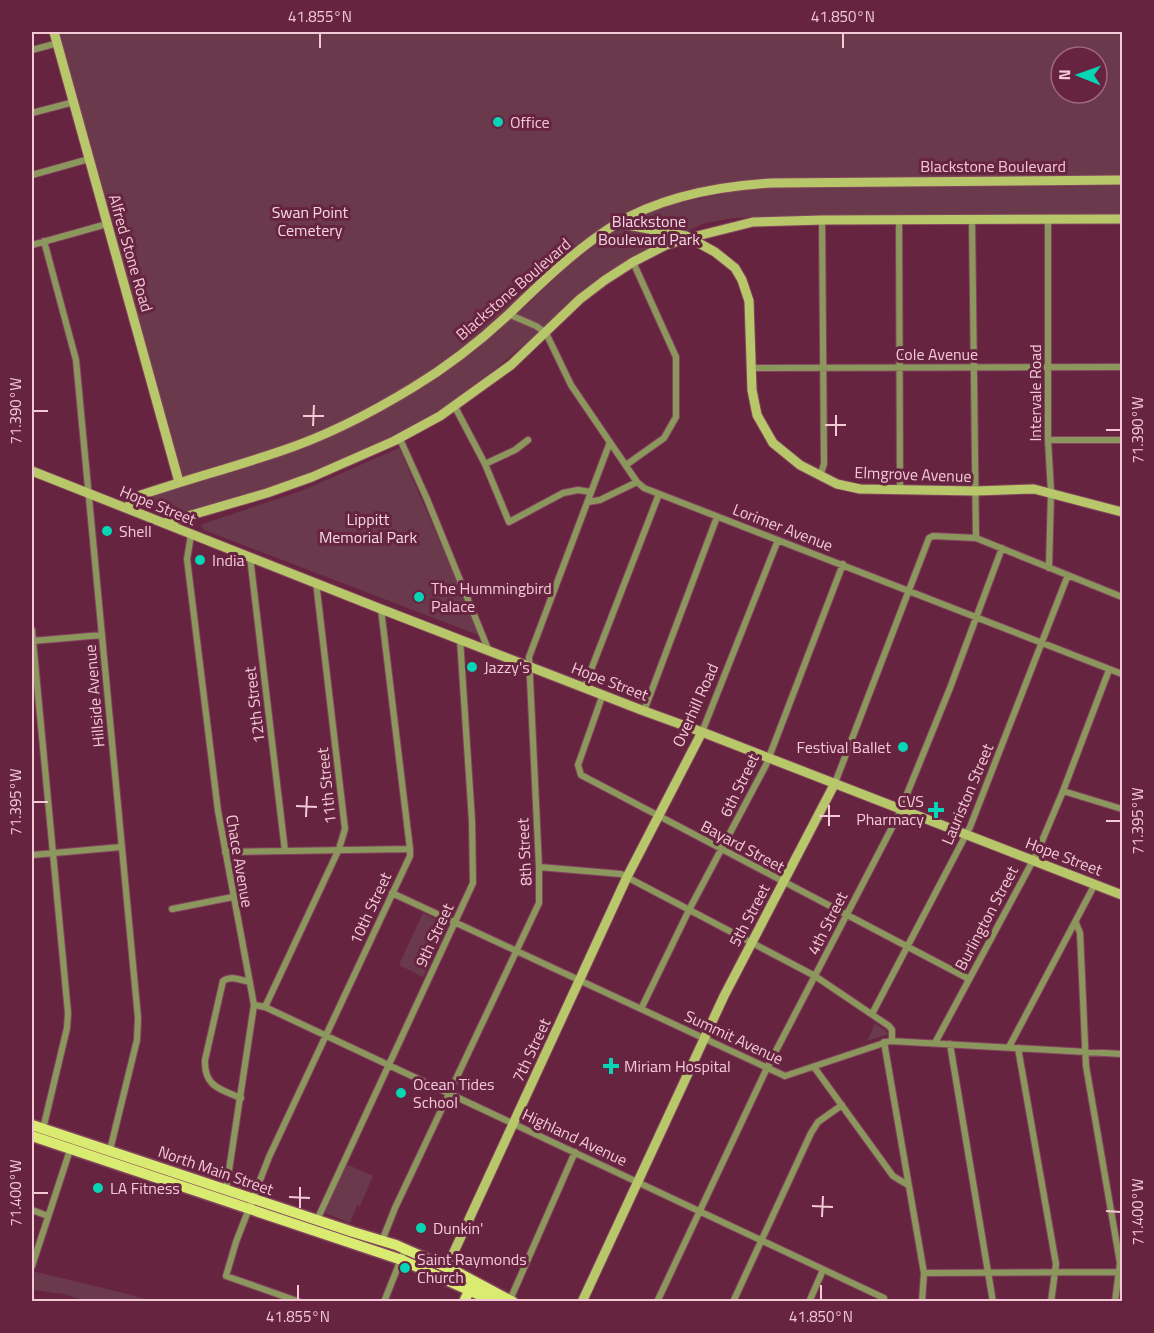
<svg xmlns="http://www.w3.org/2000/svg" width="1154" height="1333" font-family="'Titillium Web',sans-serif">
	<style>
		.green { fill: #6a3a4c; fill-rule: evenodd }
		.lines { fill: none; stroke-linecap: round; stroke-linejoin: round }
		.street-casing { stroke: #83455e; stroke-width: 8 }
		.secondary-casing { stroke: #83455e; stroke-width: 11 }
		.primary-casing { stroke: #83455e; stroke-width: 13 }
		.street { stroke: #8c975e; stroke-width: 6 }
		.secondary { stroke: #b8c76a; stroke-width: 9 }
		.primary { stroke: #d9ec71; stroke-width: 10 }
		.ticks { fill: none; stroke: #f3c9d6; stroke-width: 2 }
		.poi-dot { fill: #06d5b6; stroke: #672440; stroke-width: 2 }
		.labels { text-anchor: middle; stroke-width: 6; stroke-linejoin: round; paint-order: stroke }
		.poi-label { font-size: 16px; fill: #f3c9d6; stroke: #672440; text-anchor: start }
		.street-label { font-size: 16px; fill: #f3c9d6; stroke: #672440 }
		.park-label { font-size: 16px; fill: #f2d9e1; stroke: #672440 }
		.neatline { fill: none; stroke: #f3c9d6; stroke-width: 2 }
		.ticks-label { font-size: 15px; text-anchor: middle; fill: #f3c9d6 }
	</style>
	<rect width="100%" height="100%" fill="#672440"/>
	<path class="green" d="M 55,32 L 1122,32 L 1122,179 L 1067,179 L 1067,173 L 1058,173 L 1058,179 L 744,184 L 622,216 L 551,261 L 531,286 L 473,346 L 347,423 L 181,482 ZM 1061,57 L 1097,57 L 1097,93 L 1061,93 Z
		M 1122,186 L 1122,215 L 792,216 L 733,218 L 705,223 L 635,255 L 604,274 L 580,292 L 533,337 L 493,371 L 440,410 L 411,428 L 340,462 L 270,489 L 176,517 L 140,503 L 141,498 L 301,448 L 457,361 L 527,305 L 569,265 L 611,234 L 643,215 L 667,205 L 743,190 L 800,187 Z
		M 399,448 L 481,636 L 204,530 L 201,526 L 203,524 L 301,491 Z
		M 423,913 L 447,925 L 423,977 L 399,965 Z
		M 875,1023 L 889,1034 L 867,1041 Z
		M 346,1164 L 373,1176 L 360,1206 L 357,1205 L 350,1223 L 325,1213 Z
		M 32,1271 L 128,1294 L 152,1301 L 86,1301 L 64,1294 L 32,1290 Z"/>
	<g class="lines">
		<defs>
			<path id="street" d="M 32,50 L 58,43
				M 32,113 L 74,102
				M 32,175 L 89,159
				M 972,219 L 976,538
				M 1048,219 L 1048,440 L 1051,492 L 1049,568
				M 899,220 L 900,490
				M 44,241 L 76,360 L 138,1018 L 137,1040 L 110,1150
				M 32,245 L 107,224
				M 508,314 L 536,326 L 546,333 L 571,385 L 637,482 L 644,488 L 1122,674
				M 751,368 L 1122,367
				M 455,407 L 485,464 L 509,522 L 563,493 L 578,490 L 591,492
				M 399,437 L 427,499 L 488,649
				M 1048,440 L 1122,440
				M 485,464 L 515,450 L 528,440
				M 626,465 L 664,438 L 676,417 L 676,357 L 633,262
				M 820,476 L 824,464 L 822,220
				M 588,502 L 600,500 L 637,482
				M 191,535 L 187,559 L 218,811 L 254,1005 L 226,1190
				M 250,557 L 285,851
				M 32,630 L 68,1013 L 67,1028 L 43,1129
				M 32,641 L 102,635
				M 584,688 L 659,494
				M 603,694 L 578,765 L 581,775 L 969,979
				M 644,711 L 717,517
				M 702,732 L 778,540
				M 835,783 L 929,538 L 933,536 L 976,538 L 1122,597
				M 1063,791 L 1122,809
				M 225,852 L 410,849
				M 32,855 L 121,847
				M 539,867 L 621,874 L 815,976 L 889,1026 L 892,1030 L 892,1041
				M 392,893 L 785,1076 L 890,1041 L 1122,1054
				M 172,909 L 233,897
				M 1076,923 L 1080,933 L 1086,1066 L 1120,1263 L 1115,1302
				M 254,1005 L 265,1007 L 884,1298 L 883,1302
				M 265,1007 L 339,849 L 345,829 L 316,582
				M 641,1009 L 689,910 L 766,765 L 843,564
				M 872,1014 L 970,827 L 1068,575
				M 884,1042 L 924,1273 L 922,1302
				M 935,1043 L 1037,853 L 1063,791 L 1109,670
				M 950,1044 L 993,1302
				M 1009,1047 L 1095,884
				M 1018,1048 L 1056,1264 L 1051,1302
				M 814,1067 L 893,1176 L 908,1185
				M 241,1098 C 219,1089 204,1086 205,1060 L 223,981 C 230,975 241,980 249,982
				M 32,1210 L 48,1216
				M 317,1220 L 473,883 L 472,821 L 460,639
				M 382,1241 L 395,1208 L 539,903 L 539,867 L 529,657 L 610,442
				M 32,1266 L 71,1147
				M 924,1273 L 1121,1272
				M 510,1300 L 575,1152
				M 300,1302 L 226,1276 L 236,1242 L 269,1157 L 410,856 L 410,849 L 381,609
				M 384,1302 L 405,1249
				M 657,1302 L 767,1068 L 898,816 L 950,688 L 1002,548
				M 733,1302 L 811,1133 L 818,1122 L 842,1105
				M 809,1302 L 823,1270"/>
			<path id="secondary" d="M 54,32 L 179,482
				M 617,223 L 686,236 L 715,252 L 735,268 L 742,280 L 749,301 L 752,390 L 757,415 L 773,443 L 800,465 L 837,484 L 860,489 L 976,491 L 1034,489 L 1122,512
				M 32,471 L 381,609 L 644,711 L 702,732 L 1122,895
				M 127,508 L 134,498 L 138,496 C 185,480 234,467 281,451 C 326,436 371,413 412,388 C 447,367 479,342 509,314 C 543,281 576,249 616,224 C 663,196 720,186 773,183 L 1122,180
				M 164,523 L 267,493 L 312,477 L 394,441 L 440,416 L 511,365 L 580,299 L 605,280 L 633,262 L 666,245 L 689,238 L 753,222 L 822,220 L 1122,219
				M 447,1267 L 627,877 L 702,732
				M 582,1302 L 724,996 L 835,783"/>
			<path id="primary" d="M 32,1125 L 353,1232 L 396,1245 L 455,1271 L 513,1302
				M 32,1136 L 402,1260 L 495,1302
				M 464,1302 L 472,1284"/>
		</defs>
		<use href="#street" class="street-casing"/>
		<use href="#secondary" class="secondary-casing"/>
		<use href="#primary" class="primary-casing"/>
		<use href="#street" class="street"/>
		<use href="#secondary" class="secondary"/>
		<use href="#primary" class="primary"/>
	</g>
	<path class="ticks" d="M 320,48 L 320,33M 843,48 L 843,33M 33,411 L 48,411M 303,416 L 324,416M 825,425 L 846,425M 313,426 L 314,405M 1106,430 L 1121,430M 836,436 L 836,415M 33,802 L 48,802M 296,806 L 317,807M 819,816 L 840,816M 306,817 L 307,796M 1106,821 L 1121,821M 829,826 L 829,805M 33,1193 L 48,1193M 289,1197 L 310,1198M 812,1206 L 833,1207M 300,1208 L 300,1187M 1106,1211 L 1121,1212M 822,1217 L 823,1196M 298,1300 L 298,1285M 821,1300 L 821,1285"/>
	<g class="poi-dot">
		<circle cx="498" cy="122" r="6"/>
		<circle cx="107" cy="531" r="6"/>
		<circle cx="200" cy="560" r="6"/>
		<circle cx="419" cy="597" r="6"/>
		<circle cx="472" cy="667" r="6"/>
		<circle cx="903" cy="747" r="6"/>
		<path d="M933 801h6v6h6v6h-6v6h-6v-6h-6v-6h6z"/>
		<path d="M608 1057h6v6h6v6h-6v6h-6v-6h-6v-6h6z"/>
		<circle cx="401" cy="1093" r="6"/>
		<circle cx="98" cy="1188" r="6"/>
		<circle cx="421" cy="1228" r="6"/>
		<circle cx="405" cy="1268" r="6"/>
	</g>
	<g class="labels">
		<g class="poi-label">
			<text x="510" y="128">Office</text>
			<text x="119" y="537">Shell</text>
			<text x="212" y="566">India</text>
			<text x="431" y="594">The Hummingbird<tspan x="431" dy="18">Palace</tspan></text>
			<text x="484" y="673">Jazzy's</text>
			<text x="891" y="753" text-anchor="end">Festival Ballet</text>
			<text x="924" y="807" text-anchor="end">CVS<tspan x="924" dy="18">Pharmacy</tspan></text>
			<text x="624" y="1072">Miriam Hospital</text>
			<text x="413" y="1090">Ocean Tides<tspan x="413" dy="18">School</tspan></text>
			<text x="110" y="1194">LA Fitness</text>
			<text x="433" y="1234">Dunkin'</text>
			<text x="417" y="1265">Saint Raymonds<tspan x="417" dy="18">Church</tspan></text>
		</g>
		<g class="street-label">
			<text x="993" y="172">Blackstone Boulevard</text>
			<text transform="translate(131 253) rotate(74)" y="6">Alfred Stone Road</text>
			<text transform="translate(513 289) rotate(-41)" y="6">Blackstone Boulevard</text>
			<text x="937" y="360">Cole Avenue</text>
			<text transform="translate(1035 393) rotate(-90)" y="6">Intervale Road</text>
			<text transform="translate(913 474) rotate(2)" y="6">Elmgrove Avenue</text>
			<text transform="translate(158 505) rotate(22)" y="6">Hope Street</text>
			<text transform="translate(783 527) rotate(21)" y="6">Lorimer Avenue</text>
			<text transform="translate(610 681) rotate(21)" y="6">Hope Street</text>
			<text transform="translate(94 696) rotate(-95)" y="6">Hillside Avenue</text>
			<text transform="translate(254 705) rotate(-97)" y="6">12th Street</text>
			<text transform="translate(695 705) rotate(-66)" y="6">Overhill Road</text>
			<text transform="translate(739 785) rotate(-64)" y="6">6th Street</text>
			<text transform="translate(326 786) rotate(-96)" y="6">11th Street</text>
			<text transform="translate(967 794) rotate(-67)" y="6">Lauriston Street</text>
			<text transform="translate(743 846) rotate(28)" y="6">Bayard Street</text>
			<text transform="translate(524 852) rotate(-93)" y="6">8th Street</text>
			<text transform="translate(1064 856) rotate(21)" y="6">Hope Street</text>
			<text transform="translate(240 861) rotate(80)" y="6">Chace Avenue</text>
			<text transform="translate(370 908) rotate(-65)" y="6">10th Street</text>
			<text transform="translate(749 915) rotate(-62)" y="6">5th Street</text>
			<text transform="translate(986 918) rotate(-62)" y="6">Burlington Street</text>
			<text transform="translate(827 923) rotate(-63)" y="6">4th Street</text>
			<text transform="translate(434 935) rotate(-65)" y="6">9th Street</text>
			<text transform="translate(734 1037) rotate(25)" y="6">Summit Avenue</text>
			<text transform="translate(531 1050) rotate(-65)" y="6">7th Street</text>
			<text transform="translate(575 1137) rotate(25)" y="6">Highland Avenue</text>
			<text transform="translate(216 1170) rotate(19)" y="6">North Main Street</text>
		</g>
		<g class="park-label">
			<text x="310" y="218">Swan Point<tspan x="310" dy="18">Cemetery</tspan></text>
			<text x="649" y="227">Blackstone<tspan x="649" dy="18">Boulevard Park</tspan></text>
			<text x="368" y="525">Lippitt<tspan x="368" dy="18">Memorial Park</tspan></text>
		</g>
	</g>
	<rect width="1154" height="1333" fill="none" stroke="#672440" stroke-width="66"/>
	<g transform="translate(1079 75) rotate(271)"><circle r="28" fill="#672440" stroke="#9f667c" stroke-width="1.5"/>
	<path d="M0-4.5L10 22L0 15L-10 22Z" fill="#06d5b6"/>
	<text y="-9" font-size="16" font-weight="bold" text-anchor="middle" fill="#f3c9d6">N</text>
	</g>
	<rect x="33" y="33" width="1088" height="1267" class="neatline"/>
	<g class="ticks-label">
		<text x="320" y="22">41.855°N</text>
		<text x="843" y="22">41.850°N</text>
		<text transform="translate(16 411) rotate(-90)" y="5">71.390°W</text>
		<text transform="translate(1138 430) rotate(-90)" y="5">71.390°W</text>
		<text transform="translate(16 802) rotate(-90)" y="5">71.395°W</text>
		<text transform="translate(1138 821) rotate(-90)" y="5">71.395°W</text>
		<text transform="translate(16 1193) rotate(-90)" y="5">71.400°W</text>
		<text transform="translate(1138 1212) rotate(-90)" y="5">71.400°W</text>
		<text x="298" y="1322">41.855°N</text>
		<text x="821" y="1322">41.850°N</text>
	</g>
</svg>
